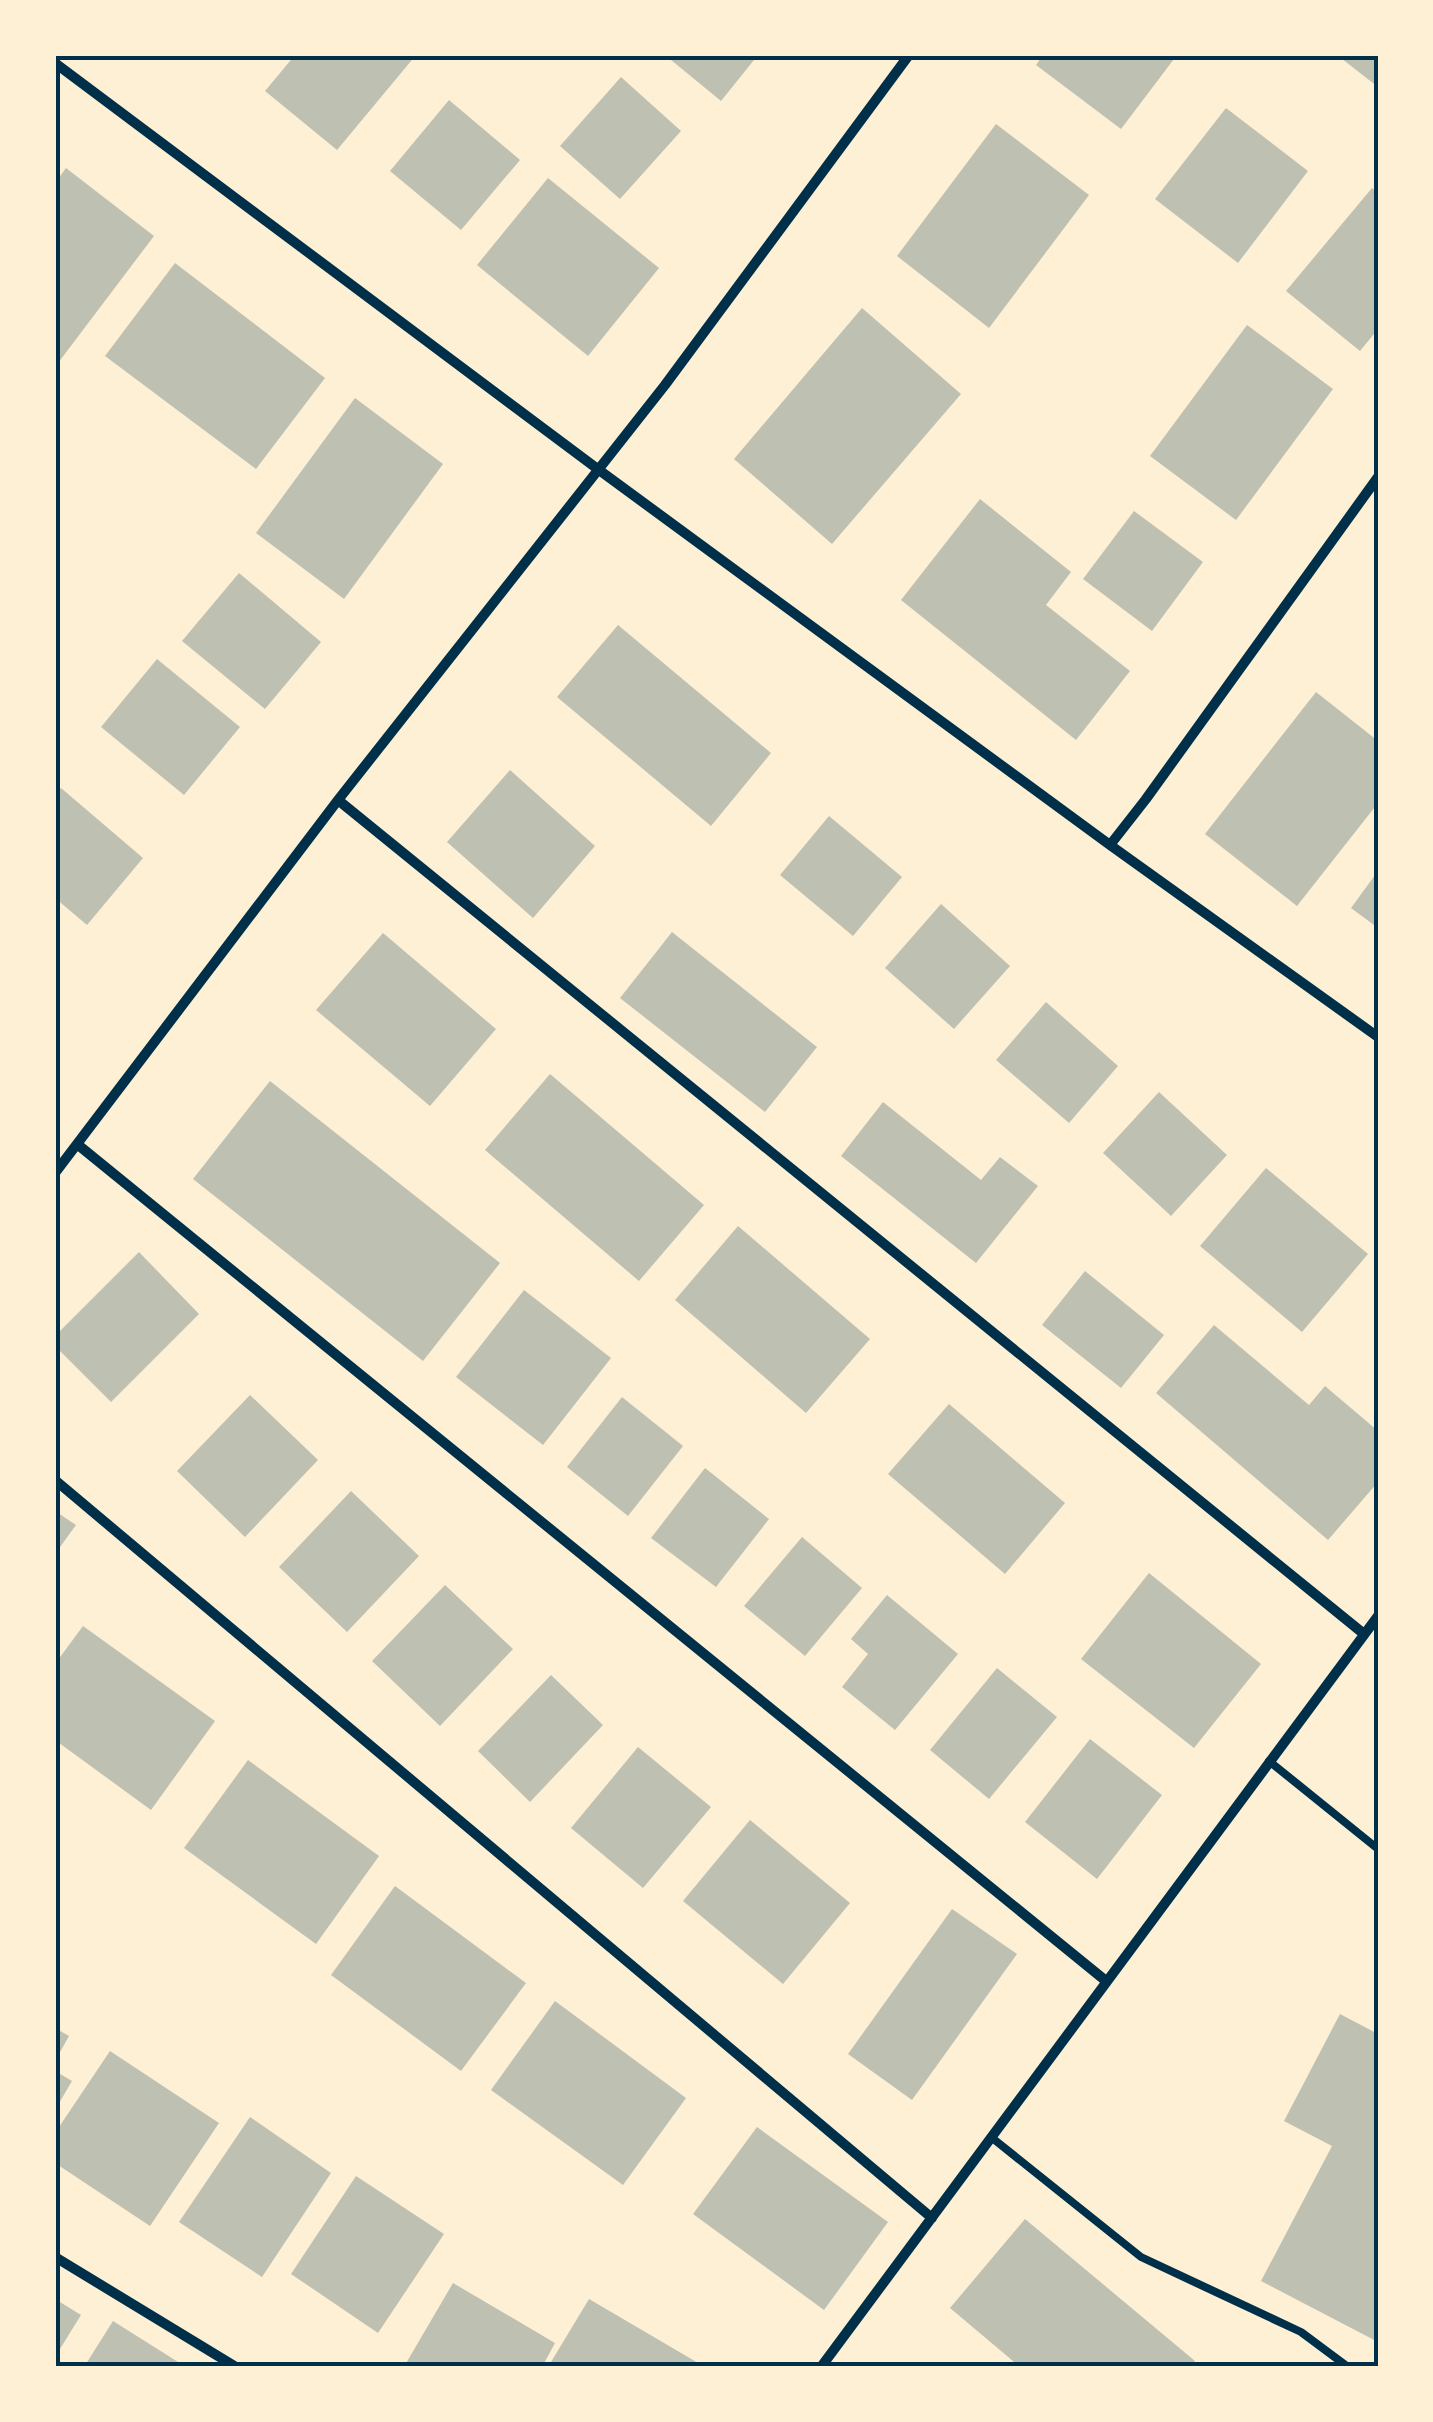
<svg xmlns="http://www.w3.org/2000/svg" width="1433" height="2422" font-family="Inter,sans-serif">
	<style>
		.building { fill: #bec0b2 }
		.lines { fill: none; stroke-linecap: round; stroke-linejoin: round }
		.service { stroke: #003049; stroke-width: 8 }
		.minor { stroke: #003049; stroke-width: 10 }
		.neatline { fill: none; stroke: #003049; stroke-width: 4 }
	</style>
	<rect width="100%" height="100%" fill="#fdf0d5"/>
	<path class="building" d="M 295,55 L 416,55 L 337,150 L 265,91 Z
		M 665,55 L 758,55 L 721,101 Z
		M 1043,55 L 1177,55 L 1121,129 L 1036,65 Z
		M 1337,55 L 1378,55 L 1378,87 Z
		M 621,77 L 681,131 L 620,199 L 560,146 Z
		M 449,100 L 520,160 L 461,230 L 390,171 Z
		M 1226,108 L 1308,171 L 1238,263 L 1155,199 Z
		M 996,124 L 1089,195 L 989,328 L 897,256 Z
		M 66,168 L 154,236 L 55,367 L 55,183 Z
		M 548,178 L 659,268 L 588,356 L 477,265 Z
		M 1372,188 L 1378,193 L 1378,329 L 1360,351 L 1286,291 Z
		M 175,263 L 325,378 L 256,469 L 105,356 Z
		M 862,308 L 961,394 L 832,544 L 734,459 Z
		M 1247,325 L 1333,389 L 1236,520 L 1150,456 Z
		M 355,398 L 443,464 L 344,599 L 256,533 Z
		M 980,499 L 1071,572 L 1046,605 L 1130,671 L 1076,740 L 901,600 Z
		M 1134,511 L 1203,562 L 1152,631 L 1083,579 Z
		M 239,573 L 321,642 L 265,709 L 182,641 Z
		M 618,625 L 771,753 L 711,826 L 557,697 Z
		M 157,659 L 240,727 L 184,795 L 101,727 Z
		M 1316,692 L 1378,741 L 1378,803 L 1297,906 L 1205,834 Z
		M 510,770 L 595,846 L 533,918 L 447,842 Z
		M 61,788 L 143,858 L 87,925 L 55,898 L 55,795 Z
		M 829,816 L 902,877 L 853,936 L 780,875 Z
		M 1378,871 L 1378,928 L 1351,908 Z
		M 941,904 L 1010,966 L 954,1029 L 885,968 Z
		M 672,932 L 817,1047 L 765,1112 L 620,998 Z
		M 383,933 L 496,1029 L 430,1106 L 316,1010 Z
		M 1046,1002 L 1118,1066 L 1069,1123 L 996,1060 Z
		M 550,1074 L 704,1205 L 639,1281 L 485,1150 Z
		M 270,1081 L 500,1263 L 423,1361 L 193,1179 Z
		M 1159,1092 L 1227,1155 L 1171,1216 L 1103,1153 Z
		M 883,1102 L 981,1180 L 1000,1157 L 1038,1186 L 976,1263 L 841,1156 Z
		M 1266,1168 L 1368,1254 L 1302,1332 L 1200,1246 Z
		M 738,1226 L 870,1339 L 806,1413 L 675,1300 Z
		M 139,1252 L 199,1314 L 111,1402 L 55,1346 L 55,1336 Z
		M 1085,1271 L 1164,1335 L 1121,1388 L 1042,1325 Z
		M 524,1290 L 611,1358 L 543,1445 L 456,1377 Z
		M 1214,1325 L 1309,1405 L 1325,1386 L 1378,1431 L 1378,1482 L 1328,1540 L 1156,1393 Z
		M 250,1395 L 318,1460 L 245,1537 L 177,1471 Z
		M 622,1397 L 683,1446 L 628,1516 L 567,1467 Z
		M 949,1404 L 1065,1503 L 1005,1574 L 888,1474 Z
		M 705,1468 L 769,1519 L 716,1587 L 651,1538 Z
		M 351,1491 L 419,1556 L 347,1632 L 279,1567 Z
		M 55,1511 L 76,1525 L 55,1554 Z
		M 802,1537 L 862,1588 L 805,1656 L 744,1606 Z
		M 1149,1573 L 1261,1664 L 1194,1748 L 1081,1659 Z
		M 445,1585 L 513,1649 L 440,1726 L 372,1661 Z
		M 887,1595 L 958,1654 L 895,1730 L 842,1687 L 868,1654 L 851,1639 Z
		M 83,1626 L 215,1721 L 151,1810 L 55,1740 L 55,1664 Z
		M 997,1668 L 1057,1717 L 989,1799 L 930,1750 Z
		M 551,1675 L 603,1725 L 530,1802 L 478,1751 Z
		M 1090,1739 L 1162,1795 L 1097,1879 L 1025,1822 Z
		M 638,1747 L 711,1807 L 643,1888 L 571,1828 Z
		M 248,1760 L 379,1856 L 316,1944 L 184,1848 Z
		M 750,1820 L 850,1903 L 783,1984 L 683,1901 Z
		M 395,1886 L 526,1983 L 461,2071 L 331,1975 Z
		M 952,1909 L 1017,1954 L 912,2100 L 848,2054 Z
		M 555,2001 L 686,2098 L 623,2185 L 491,2090 Z
		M 1340,2014 L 1378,2034 L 1378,2342 L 1261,2281 L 1332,2146 L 1284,2121 Z
		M 55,2028 L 69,2036 L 55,2061 Z
		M 110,2051 L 219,2123 L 150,2226 L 55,2163 L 55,2133 Z
		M 55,2071 L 72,2081 L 55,2110 Z
		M 250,2117 L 331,2173 L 262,2277 L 179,2222 Z
		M 757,2127 L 888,2222 L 824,2310 L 693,2214 Z
		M 356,2176 L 444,2234 L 378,2333 L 291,2274 Z
		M 1025,2219 L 1195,2361 L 1189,2367 L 1020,2367 L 950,2308 Z
		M 453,2283 L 555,2343 L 542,2367 L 409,2367 L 405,2365 Z
		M 55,2299 L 81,2315 L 55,2357 Z
		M 589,2299 L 705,2367 L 548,2367 Z
		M 113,2321 L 186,2367 L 84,2367 Z"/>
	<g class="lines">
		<path class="service" d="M 1269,1761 L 1378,1849
			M 991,2137 L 1141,2257 L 1301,2332 L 1348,2367"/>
		<path class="minor" d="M 55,63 L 599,470 L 1110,845 L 1378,1037
			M 338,800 L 1364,1634
			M 1110,845 L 1146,799 L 1378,477
			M 77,1144 L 1106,1981
			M 55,1173 L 338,800 L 665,385 L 909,55
			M 55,1480 L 932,2218
			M 55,2257 L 236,2367
			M 821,2367 L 1378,1616"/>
	</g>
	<rect width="1433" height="2422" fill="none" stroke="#fdf0d5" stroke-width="115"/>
	<rect x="58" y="58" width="1318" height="2306" class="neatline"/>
</svg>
